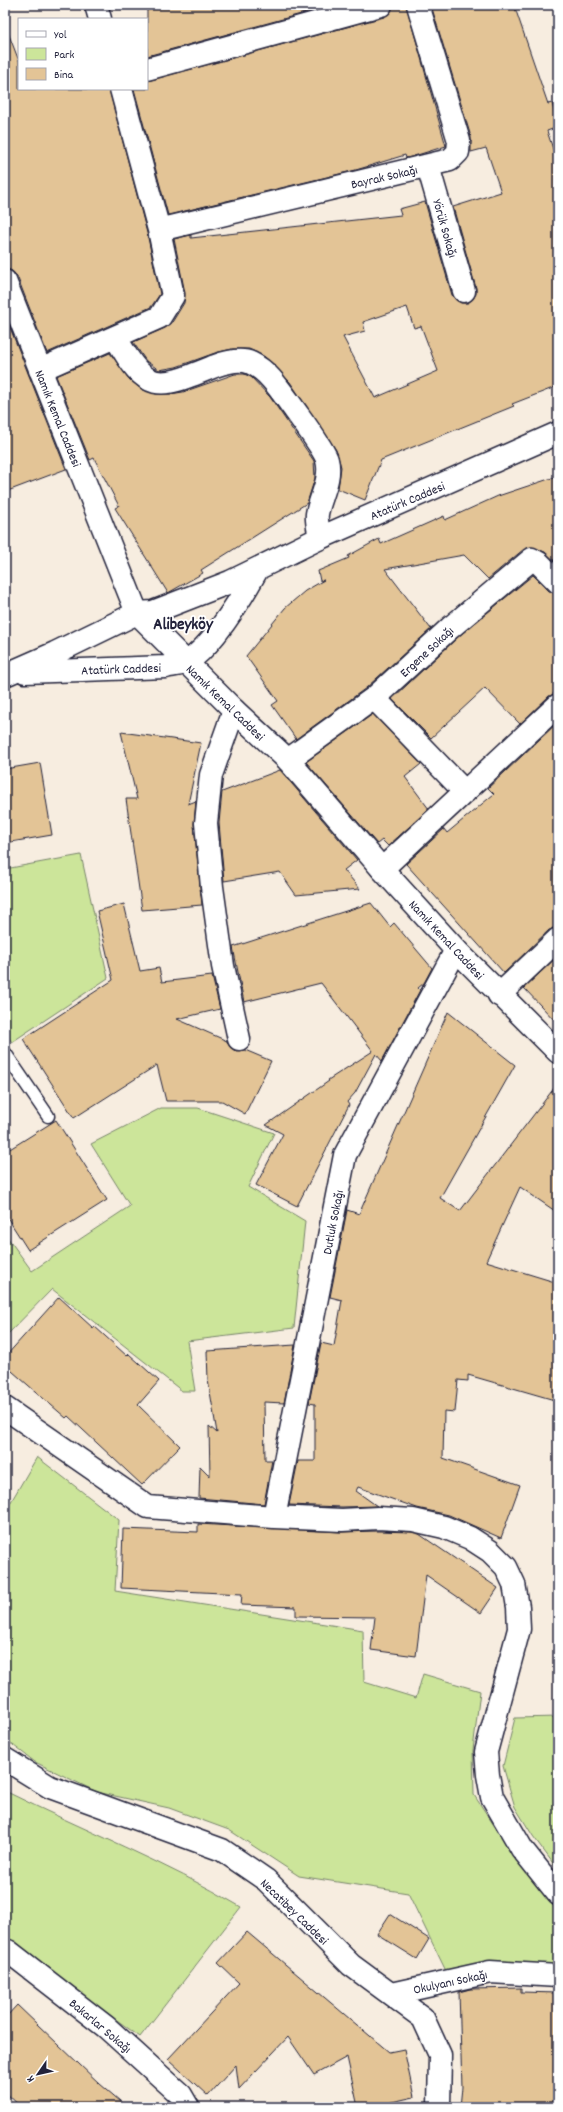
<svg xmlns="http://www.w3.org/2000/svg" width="563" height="2112" font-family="Dekko,sans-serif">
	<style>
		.green { fill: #cce59a; stroke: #77846a }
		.building { fill: #e3c496; stroke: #22223b; fill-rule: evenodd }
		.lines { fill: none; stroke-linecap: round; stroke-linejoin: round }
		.service-casing { stroke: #22223b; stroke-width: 15 }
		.minor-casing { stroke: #22223b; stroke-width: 25 }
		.secondary-casing { stroke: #22223b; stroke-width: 25 }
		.service { stroke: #fff; stroke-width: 12 }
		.minor { stroke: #fff; stroke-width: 22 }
		.secondary { stroke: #fff; stroke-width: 22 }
		.labels { text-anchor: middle; stroke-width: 3.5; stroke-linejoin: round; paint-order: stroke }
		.street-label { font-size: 13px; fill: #22223b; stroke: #fff }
		.district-label { font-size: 17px; font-weight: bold; fill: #22223b; stroke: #fff }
	</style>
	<rect width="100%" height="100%" fill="#f7ede0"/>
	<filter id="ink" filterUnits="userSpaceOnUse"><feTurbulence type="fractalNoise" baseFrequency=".025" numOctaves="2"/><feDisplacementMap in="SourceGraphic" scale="8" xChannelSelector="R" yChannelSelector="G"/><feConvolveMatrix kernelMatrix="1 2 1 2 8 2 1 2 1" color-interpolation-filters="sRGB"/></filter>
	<g filter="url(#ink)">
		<path class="green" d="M 81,855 L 108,978 L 12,1042 L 5,1033 L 5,869 Z
			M 161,1108 L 198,1108 L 274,1133 L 248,1187 L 305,1221 L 294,1328 L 187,1341 L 195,1391 L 182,1391 L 52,1289 L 5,1337 L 5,1234 L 32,1271 L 130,1206 L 91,1144 Z
			M 37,1457 L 119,1520 L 115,1591 L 363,1630 L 364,1682 L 416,1698 L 423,1674 L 480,1691 L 473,1750 L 474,1795 L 521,1866 L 558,1912 L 558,1967 L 446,1971 L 408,1893 L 299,1876 L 229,1830 L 169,1808 L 97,1792 L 35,1762 L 5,1739 L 5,1512 Z
			M 558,1717 L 558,1870 L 533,1836 L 515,1807 L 503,1766 L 515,1718 Z
			M 5,1791 C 83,1830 166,1862 241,1907 L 140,2037 L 5,1938 Z"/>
		<path class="building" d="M 147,5 L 334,5 L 147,56 Z
			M 393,5 L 406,5 L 446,146 L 411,157 L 406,158 L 405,155 L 356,170 L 168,215 L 134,89 L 147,89 L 147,81 L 384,17 L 390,13 Z
			M 431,5 L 514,5 L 548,104 L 552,103 L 558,127 L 547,131 L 558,164 L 558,386 L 512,404 L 514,406 L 381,460 L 365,500 L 338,489 L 341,467 L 336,450 L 290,382 L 265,357 L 249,349 L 232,349 L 215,353 L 176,367 L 159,370 L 146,361 L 133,342 L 165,328 L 171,324 L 184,303 L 185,293 L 174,239 L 191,235 L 191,238 L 401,215 L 399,209 L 425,202 L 452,295 L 456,300 L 461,303 L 468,303 L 473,299 L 476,294 L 476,288 L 453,207 L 501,192 L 486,148 L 471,152 L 471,137 ZM 407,307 L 414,328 L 421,326 L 438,371 L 375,398 L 343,337 L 365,331 L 363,322 Z
			M 5,30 L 7,30 L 19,61 L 19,89 L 109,89 L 147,233 L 160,294 L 151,307 L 47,353 L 17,276 L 12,271 L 5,269 Z
			M 5,315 L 66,469 L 5,492 Z
			M 110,353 L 129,379 L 141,389 L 156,394 L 170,394 L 183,392 L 235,374 L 244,374 L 251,377 L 270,397 L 314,461 L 315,478 L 307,503 L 201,570 L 203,573 L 168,593 L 115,508 L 119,506 L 94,458 L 90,460 L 56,376 Z
			M 558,476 L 558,564 L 545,552 L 531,547 L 524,549 L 488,579 L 464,555 L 385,569 L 431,629 L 366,688 L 296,739 L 272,705 L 278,701 L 246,656 L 285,608 L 305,591 L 324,580 L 320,581 L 318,571 L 349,558 L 348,556 L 379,539 L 381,544 L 444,516 L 445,520 L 498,496 Z
			M 533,575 L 549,591 L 558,594 L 558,693 L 549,696 L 520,724 L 485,688 L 431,738 L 392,699 L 458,637 Z
			M 373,714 L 421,764 L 405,777 L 429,809 L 388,846 L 382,840 L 377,844 L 306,762 Z
			M 558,722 L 558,927 L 549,930 L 504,973 L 406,864 L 444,829 L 447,833 L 494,794 L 488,788 Z
			M 121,732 L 201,743 L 188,804 L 196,801 L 194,824 L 202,905 L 142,910 L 126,799 L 137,799 Z
			M 40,763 L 52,835 L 5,843 L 5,769 Z
			M 280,770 L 357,860 L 344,870 L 360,889 L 296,895 L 280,872 L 224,881 L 219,823 L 222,792 Z
			M 371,903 L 390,927 L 394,923 L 432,968 L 424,983 L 418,988 L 420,990 L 382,1061 L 376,1054 L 355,1093 L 347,1102 L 349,1105 L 297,1206 L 256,1185 L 283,1134 L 266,1125 L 329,1081 L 328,1080 L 373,1051 L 321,983 L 244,1002 L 233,947 Z
			M 124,904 L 140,971 L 159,968 L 162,982 L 212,976 L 220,1009 L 177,1019 L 227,1041 L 230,1047 L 235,1051 L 245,1050 L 271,1061 L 245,1114 L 222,1101 L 166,1101 L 157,1065 L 74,1118 L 23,1039 L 113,980 L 97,911 Z
			M 558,956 L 558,1024 L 524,988 Z
			M 448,1012 L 515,1065 L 440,1198 L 460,1211 L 558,1083 L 558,1213 L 520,1187 L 486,1261 L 558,1283 L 558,1401 L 468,1375 L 468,1381 L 458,1380 L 455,1412 L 444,1411 L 443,1458 L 520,1485 L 501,1538 L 449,1515 L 417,1508 L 358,1487 L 356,1491 L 377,1506 L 342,1507 L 289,1505 L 298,1461 L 315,1461 L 315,1404 L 309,1403 L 321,1343 L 334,1346 L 342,1300 L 330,1297 L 347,1210 L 359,1214 Z
			M 56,1120 L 107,1200 L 28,1250 L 5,1214 L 5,1152 Z
			M 59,1297 L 93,1328 L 94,1326 L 127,1356 L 129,1354 L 159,1381 L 138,1405 L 180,1446 L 142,1485 L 68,1416 L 66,1418 L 5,1365 L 5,1357 Z
			M 295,1345 L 284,1403 L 264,1402 L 265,1460 L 272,1460 L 264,1504 L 199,1498 L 200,1466 L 210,1476 L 209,1426 L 217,1433 L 208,1380 L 207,1351 Z
			M 198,1524 L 341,1532 L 378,1531 L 411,1532 L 419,1534 L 498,1588 L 481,1613 L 426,1575 L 416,1656 L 371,1650 L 375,1617 L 296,1616 L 296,1607 L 241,1605 L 242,1594 L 121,1588 L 123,1529 L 198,1532 Z
			M 390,1914 L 429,1939 L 417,1959 L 377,1934 Z
			M 247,1932 L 389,2052 L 404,2049 L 414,2097 L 370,2107 L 358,2107 L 347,2057 L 314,2075 L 288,2037 L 239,2089 L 236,2065 L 208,2096 L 168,2059 L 239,1983 L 218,1963 Z
			M 521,1988 L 521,1992 L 558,1993 L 558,2107 L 460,2107 L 462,2087 L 459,1992 L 470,1989 Z
			M 17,2005 L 100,2084 L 127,2107 L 21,2107 L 5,2092 L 5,2018 Z"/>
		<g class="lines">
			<defs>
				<path id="service" d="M 5,1053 L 48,1116"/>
				<path id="minor" d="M 96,5 L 100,19
					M 147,69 L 381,5
					M 428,166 L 464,291
					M 159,230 L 450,160 L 458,152 L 459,141 L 418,5
					M 116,338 C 148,395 158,389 215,366 C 226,362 240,358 251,363 C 270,372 282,393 294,409 C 301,419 325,451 327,460 C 332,478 320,497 317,514 C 316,521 319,531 320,538
					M 40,370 L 160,317 L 173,296 L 159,230 L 121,89
					M 374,698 L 465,792
					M 234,710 L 211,775 L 206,823 L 212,887 L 223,966 L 239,1039
					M 288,760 L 374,698 L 450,628 L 532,559 L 539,563 L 558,582
					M 382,869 L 558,705
					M 499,995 L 558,939
					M 5,1408 L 148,1507 L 274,1517 L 342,1520 L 378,1518 L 413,1520 L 444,1527 L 470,1538 L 490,1551 L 506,1567 L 514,1584 L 518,1607 L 519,1629 L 486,1752 L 488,1775 L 492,1797 L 522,1849 L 558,1894
					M 274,1517 L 345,1155 L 456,950
					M 5,1759 L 50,1787 L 222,1850 L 266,1880 L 351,1965 L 423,2018 L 440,2055 L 439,2107
					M 5,1951 L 8,1951 L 106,2027 L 181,2095 L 188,2107
					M 391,1994 L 490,1972 L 558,1976"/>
				<path id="secondary" d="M 5,281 L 137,613 L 234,710 L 288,760 L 382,869 L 456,950 L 558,1052
					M 25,672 L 166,667 C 172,665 182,665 187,662 C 213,645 242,597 257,570
					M 5,675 L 55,653 L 137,613 L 153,612 L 230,582 L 320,538 L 558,433"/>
			</defs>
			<use href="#service" class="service-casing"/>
			<use href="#minor" class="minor-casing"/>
			<use href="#secondary" class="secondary-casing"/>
			<use href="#service" class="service"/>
			<use href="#minor" class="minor"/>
			<use href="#secondary" class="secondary"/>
		</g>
	</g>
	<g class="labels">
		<g class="street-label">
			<text transform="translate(384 176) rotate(-13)" y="5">Bayrak Sokağı</text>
			<text transform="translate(446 228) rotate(74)" y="5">Yörük Sokağı</text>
			<text transform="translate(59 418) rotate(68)" y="5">Namık Kemal Caddesi</text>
			<text transform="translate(407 500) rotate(-23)" y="5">Atatürk Caddesi</text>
			<text transform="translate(426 651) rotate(-43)" y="5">Ergene Sokağı</text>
			<text transform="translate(121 668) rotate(-2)" y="5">Atatürk Caddesi</text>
			<text transform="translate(226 702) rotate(44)" y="5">Namık Kemal Caddesi</text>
			<text transform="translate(447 939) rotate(47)" y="5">Namık Kemal Caddesi</text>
			<text transform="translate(332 1222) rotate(-79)" y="5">Dutluk Sokağı</text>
			<text transform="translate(295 1911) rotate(44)" y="5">Necatibey Caddesi</text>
			<text transform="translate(450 1981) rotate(-12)" y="5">Okulyanı Sokağı</text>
			<text transform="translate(101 2025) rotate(40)" y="5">Bakarlar Sokağı</text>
		</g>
		<g class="district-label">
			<text x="183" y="629">Alibeyköy</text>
		</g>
	</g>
	<rect width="563" height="2112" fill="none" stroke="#fff" stroke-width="20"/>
	<rect x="10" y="10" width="543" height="2092" fill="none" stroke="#22223b" stroke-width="1.5" filter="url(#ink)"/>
	<rect x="18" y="18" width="130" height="72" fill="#ffffff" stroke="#a7a7b1"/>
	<rect x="26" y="31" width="20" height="6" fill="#ffffff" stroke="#a7a7b1"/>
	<text x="54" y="38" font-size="12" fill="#22223b">Yol</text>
	<rect x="26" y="48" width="20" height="12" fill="#cce59a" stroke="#a7a7b1"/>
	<text x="54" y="58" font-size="12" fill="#22223b">Park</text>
	<rect x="26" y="68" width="20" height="12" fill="#e3c496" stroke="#a7a7b1"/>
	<text x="54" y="78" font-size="12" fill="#22223b">Bina</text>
	<g transform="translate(38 2074) rotate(236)" stroke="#ffffff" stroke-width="3" paint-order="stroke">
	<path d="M0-3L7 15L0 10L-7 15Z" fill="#22223b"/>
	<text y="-6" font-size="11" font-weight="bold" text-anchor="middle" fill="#22223b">K</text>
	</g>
</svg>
